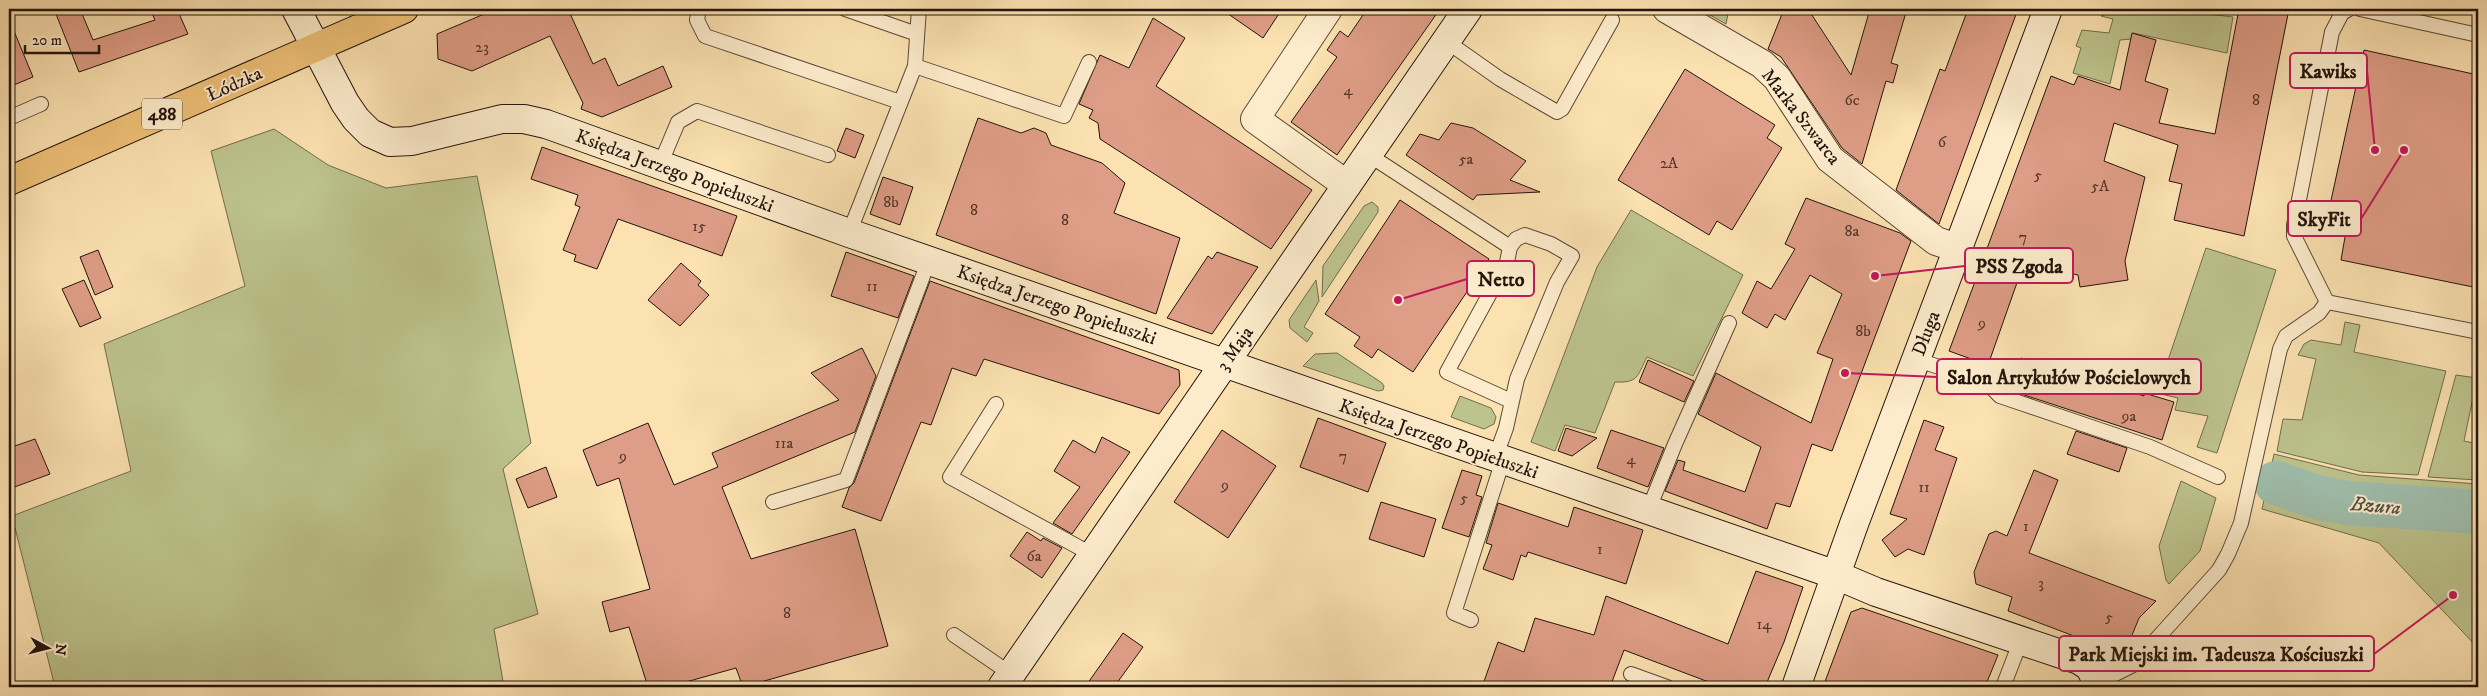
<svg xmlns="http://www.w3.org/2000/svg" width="2487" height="696" font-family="'IM FELL DW Pica',serif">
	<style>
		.green { fill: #bdc38d; stroke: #706c4d }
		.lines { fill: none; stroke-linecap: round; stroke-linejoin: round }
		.river { stroke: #9fbeac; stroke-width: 44 }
		.building { fill: #de9d86; stroke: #23140d }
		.lane-casing { stroke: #594836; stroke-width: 16 }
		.street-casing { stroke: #594836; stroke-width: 30 }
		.secondary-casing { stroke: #23140d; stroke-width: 30 }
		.primary-casing { stroke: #23140d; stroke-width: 30 }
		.lane { stroke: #fdeccc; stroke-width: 14 }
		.street { stroke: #fdeccc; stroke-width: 28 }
		.secondary { stroke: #fdeccc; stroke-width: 28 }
		.primary { stroke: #eec178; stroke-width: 28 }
		.labels { text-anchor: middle; stroke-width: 4; stroke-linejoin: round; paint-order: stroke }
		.number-label { font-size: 16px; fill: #52362b }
		.shield { fill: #fdeccc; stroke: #645546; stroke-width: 1 }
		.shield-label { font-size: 18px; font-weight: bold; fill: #23140d }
		.street-label { font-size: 19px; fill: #23140d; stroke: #fdeccc }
		.water-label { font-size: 20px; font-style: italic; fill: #4e5045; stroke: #fdeccc }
		.leader { fill: none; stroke: #c2185b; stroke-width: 2 }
		.callout-dot { fill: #c2185b; stroke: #fdeccc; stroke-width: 2 }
		.callout { fill: #fdeccc; stroke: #c2185b; stroke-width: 2 }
		.callout-label { font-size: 20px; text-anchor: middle; font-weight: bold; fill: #23140d }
	</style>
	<rect width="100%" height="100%" fill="#fce2b1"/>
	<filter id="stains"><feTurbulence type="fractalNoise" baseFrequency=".004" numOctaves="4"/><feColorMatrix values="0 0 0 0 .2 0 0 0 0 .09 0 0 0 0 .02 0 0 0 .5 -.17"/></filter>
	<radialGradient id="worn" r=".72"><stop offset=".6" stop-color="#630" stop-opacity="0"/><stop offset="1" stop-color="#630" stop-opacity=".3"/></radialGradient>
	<path class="green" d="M 1699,9 L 1729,9 L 1726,24 Z
		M 2118,9 L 2164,9 L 2233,17 L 2227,53 L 2133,33 L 2131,39 L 2120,40 L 2110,84 L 2073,73 L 2081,48 L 2076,46 L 2082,30 L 2109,33 L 2113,19 L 2101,16 Z
		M 274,129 L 328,165 L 386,188 L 477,176 L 531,443 L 503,469 L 538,614 L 494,629 L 504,687 L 55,687 L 12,516 L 131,471 L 104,344 L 245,286 L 211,151 Z
		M 1372,202 L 1378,207 L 1378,212 L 1322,297 L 1323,266 L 1364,206 Z
		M 1631,210 L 1743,275 L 1693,376 L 1647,357 C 1637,376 1639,383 1615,382 L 1595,433 L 1565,425 L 1555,451 L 1531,442 L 1597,267 Z
		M 2206,248 L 2276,270 L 2217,453 L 2197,447 L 2208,416 L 2175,410 L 2178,398 L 2152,392 L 2157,377 L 2165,369 Z
		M 1316,280 L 1319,301 L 1304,327 L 1313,333 L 1307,342 L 1290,328 L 1289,320 Z
		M 2345,322 L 2360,325 L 2354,352 L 2446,371 L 2418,475 L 2362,472 L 2277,451 L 2283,419 L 2302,420 L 2316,359 L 2298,355 L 2304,344 L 2311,340 L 2341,345 Z
		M 1337,353 L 1382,383 L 1384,386 L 1383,390 L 1378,391 L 1303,366 L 1315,354 Z
		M 2456,375 L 2477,378 L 2464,441 L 2478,444 L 2478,480 L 2428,477 Z
		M 1460,396 L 1491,408 L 1496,417 L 1494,424 L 1484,429 L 1451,417 Z
		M 2274,454 L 2359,475 L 2478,484 L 2478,648 L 2379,543 L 2262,509 Z
		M 2181,481 L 2216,498 L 2200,551 L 2169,584 L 2166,580 L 2159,546 Z"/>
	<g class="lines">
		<path class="river" d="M 2276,483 L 2320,498 L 2347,503 L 2478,512"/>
	</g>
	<path class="building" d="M 54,9 L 80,9 L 93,40 L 155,20 L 150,9 L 177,9 L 188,34 L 79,72 Z
		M 496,9 L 568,9 L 593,64 L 605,58 L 618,86 L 663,66 L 672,87 L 602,117 L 581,109 L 583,103 L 550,36 L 472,71 L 438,59 L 437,34 Z
		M 1221,9 L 1282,9 L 1263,38 Z
		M 1367,9 L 1440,9 L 1337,155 L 1291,122 L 1337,57 L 1327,50 L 1340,31 L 1348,37 Z
		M 1784,9 L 1808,9 L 1851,75 L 1870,9 L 1907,9 L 1891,63 L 1898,65 L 1893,83 L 1886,81 L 1862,164 L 1842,148 L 1781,57 L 1768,49 Z
		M 1968,9 L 2018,9 L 1939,224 L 1896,190 L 1940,69 L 1945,71 Z
		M 2239,9 L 2289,9 L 2244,236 L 2174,220 L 2182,184 L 2169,181 L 2178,145 L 2114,123 L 2104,161 L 2145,177 L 2125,261 L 2128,280 L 2080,287 L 2078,275 L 2035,266 L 2030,281 L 2019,277 L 1988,365 L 1949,351 L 1976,279 L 1980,263 L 1986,265 L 1982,262 L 2051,76 L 2074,85 L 2078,76 L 2120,90 L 2132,33 L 2156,40 L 2145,81 L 2168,89 L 2159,123 L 2215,134 Z
		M 1153,18 L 1185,38 L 1156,86 L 1312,190 L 1271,249 L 1100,139 L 1098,123 L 1089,118 L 1093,110 L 1079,104 L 1100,55 L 1129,68 Z
		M 9,19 L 33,77 L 9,87 Z
		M 2364,50 L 2478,75 L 2478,288 L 2341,260 L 2348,220 L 2328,214 Z
		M 1685,69 L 1775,125 L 1767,138 L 1782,148 L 1732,230 L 1717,221 L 1709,235 L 1618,180 Z
		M 978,118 L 1021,133 L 1034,128 L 1046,133 L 1051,145 L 1102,163 L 1125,183 L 1114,213 L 1180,238 L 1156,314 L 936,235 Z
		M 1451,123 L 1473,128 L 1526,161 L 1510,180 L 1540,192 L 1477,195 L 1473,200 L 1406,155 L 1420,134 L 1439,140 Z
		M 846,128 L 864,135 L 855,158 L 837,151 Z
		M 542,147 L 737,216 L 722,256 L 618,219 L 597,269 L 574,261 L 576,255 L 563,250 L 580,207 L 575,205 L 578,195 L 531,179 Z
		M 883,177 L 913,187 L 900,225 L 870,214 Z
		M 1806,198 L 1900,233 L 1911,241 L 1832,451 L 1812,444 L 1790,507 L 1776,503 L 1767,529 L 1665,491 L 1678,460 L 1685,462 L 1683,470 L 1745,492 L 1761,447 L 1698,414 L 1716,373 L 1811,423 L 1833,359 L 1817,353 L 1842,294 L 1810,275 L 1785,320 L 1775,314 L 1767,328 L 1742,313 L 1757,281 L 1771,289 L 1795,249 L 1785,244 Z
		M 1400,200 L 1489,259 L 1413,372 L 1378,349 L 1372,358 L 1354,346 L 1360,337 L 1325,314 Z
		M 98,250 L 113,287 L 95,295 L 80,257 Z
		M 846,252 L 914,276 L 898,318 L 831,296 Z
		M 1217,252 L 1258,267 L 1212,334 L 1167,318 L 1208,256 L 1212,259 Z
		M 681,263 L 701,281 L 698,285 L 709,295 L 680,326 L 648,300 Z
		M 84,280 L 101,318 L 80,327 L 62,289 Z
		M 930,281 L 1179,370 L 1180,385 L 1159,414 L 984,359 L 976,376 L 952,368 L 931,425 L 921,422 L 881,521 L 842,507 L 849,488 L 854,483 Z
		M 862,348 L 876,376 L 855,432 L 722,487 L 751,559 L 855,529 L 888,646 L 743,687 L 736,668 L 668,687 L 648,687 L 629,627 L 610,632 L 602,602 L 650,589 L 619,478 L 597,486 L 583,450 L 648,423 L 674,485 L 718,467 L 712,453 L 839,400 L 811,373 Z
		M 2021,358 L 2144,396 L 2144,393 L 2174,402 L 2162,440 L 2012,391 Z
		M 1648,360 L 1694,381 L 1684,402 L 1639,382 Z
		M 1318,418 L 1386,443 L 1368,492 L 1300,467 Z
		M 1924,420 L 1944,427 L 1935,450 L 1957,458 L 1924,555 L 1908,549 L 1895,557 L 1882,540 L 1907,519 L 1890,514 Z
		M 1566,428 L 1597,438 L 1572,456 L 1558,451 Z
		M 1222,430 L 1276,466 L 1228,538 L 1174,502 Z
		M 1611,430 L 1664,448 L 1648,487 L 1597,468 Z
		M 2076,431 L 2127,448 L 2119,472 L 2067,454 Z
		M 1102,437 L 1130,452 L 1072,534 L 1053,523 L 1080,487 L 1054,471 L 1073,440 L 1095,453 Z
		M 35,439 L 50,474 L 9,489 L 9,448 Z
		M 546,467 L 557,497 L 528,508 L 516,479 Z
		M 1462,470 L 1482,476 L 1476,495 L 1482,497 L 1469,537 L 1442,528 Z
		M 2034,470 L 2058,480 L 2029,553 L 2156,601 L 2139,618 L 2124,655 L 2008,611 L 2012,597 L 1976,584 L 1974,572 L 1989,534 L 1996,531 L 2007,536 Z
		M 1381,502 L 1436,519 L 1424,557 L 1369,539 Z
		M 1498,503 L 1568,527 L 1574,507 L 1643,530 L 1626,584 L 1528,552 L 1526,557 L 1521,555 L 1513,580 L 1483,569 L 1492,545 L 1486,543 Z
		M 1027,532 L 1041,541 L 1043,538 L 1062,548 L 1042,578 L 1010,556 Z
		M 1756,571 L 1803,587 L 1784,642 L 1765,687 L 1722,687 L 1624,650 L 1610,687 L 1482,687 L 1498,642 L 1524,652 L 1535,618 L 1594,635 L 1606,596 L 1728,644 Z
		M 1862,608 L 1998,655 L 1985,687 L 1823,687 L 1851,612 Z
		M 1123,633 L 1143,647 L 1114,687 L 1085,687 Z"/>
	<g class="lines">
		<defs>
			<path id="lane" d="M 699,9 L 697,20 L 705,36 L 900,102
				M 845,9 L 917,34
				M 2360,9 L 2478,35
				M 1446,41 L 1500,79 L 1557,112 L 1562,109 L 1612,20
				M 915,66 L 919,9
				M 9,118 L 41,104
				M 1369,155 L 1510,247 L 1516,239 L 1525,235 L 1551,244 L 1572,256 L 1557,282 L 1517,379 L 1506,428 L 1495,458
				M 660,165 L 678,122 L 697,111 L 828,155
				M 849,233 L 915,66 L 1064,116 L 1089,62
				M 1510,247 L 1507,262 L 1447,372 L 1511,401
				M 2327,302 L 2294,236 L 2294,225 L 2332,32 L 2342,13 L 2349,9
				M 2327,302 L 2478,332
				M 1915,359 L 1987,383 L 2000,396 L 2150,447 L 2218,477
				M 996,404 L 950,477 L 1093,555
				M 773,502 L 846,480 L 929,260
				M 1648,511 L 1675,444 L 1729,323
				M 1471,620 L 1454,613 L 1503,460
				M 954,635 L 1011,674
				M 1631,674 L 1667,687
				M 2096,679 L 2115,674 L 2133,665 L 2219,570 L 2228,554 L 2241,523 L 2280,349 L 2286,336 L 2319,313 L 2327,302
				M 2003,687 L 2021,640"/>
			<path id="street" d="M 1328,9 L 1255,119 L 1347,185
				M 1667,9 L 1762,64 L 1777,78 L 1830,159 L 1936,241 L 1957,248"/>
			<path id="secondary" d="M 296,9 L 345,103 L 356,119 L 370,133 L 390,142 L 412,141 L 502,119 L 524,119 L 546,124 L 849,233 L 1836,575 L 1876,592 L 2079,660 L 2090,667 L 2099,687
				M 1002,687 L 1468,9
				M 1796,687 L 1854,524 L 2048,9"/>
			<path id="primary" d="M 9,181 L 404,9"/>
		</defs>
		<use href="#lane" class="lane-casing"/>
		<use href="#street" class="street-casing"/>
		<use href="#secondary" class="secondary-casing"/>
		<use href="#primary" class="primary-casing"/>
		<use href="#lane" class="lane"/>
		<use href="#street" class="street"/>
		<use href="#secondary" class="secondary"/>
		<use href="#primary" class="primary"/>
	</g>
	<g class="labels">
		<g class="number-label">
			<text x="482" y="52">23</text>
			<text x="1348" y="95">4</text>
			<text x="1852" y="105">6c</text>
			<text x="2256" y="105">8</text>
			<text x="1942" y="147">6</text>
			<text x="1466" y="164">5a</text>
			<text x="1669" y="168">2A</text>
			<text x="2038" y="180">5</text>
			<text x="2100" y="191">5A</text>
			<text x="891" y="207">8b</text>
			<text x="974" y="215">8</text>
			<text x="1065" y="225">8</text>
			<text x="699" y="231">15</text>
			<text x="1852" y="236">8a</text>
			<text x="2023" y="242">7</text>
			<text x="872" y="291">11</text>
			<text x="1982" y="328">9</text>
			<text x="1863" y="336">8b</text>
			<text x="2129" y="421">9a</text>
			<text x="784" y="448">11a</text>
			<text x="623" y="461">9</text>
			<text x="1343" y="461">7</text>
			<text x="1631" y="464">4</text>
			<text x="1225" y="490">9</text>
			<text x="1924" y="492">11</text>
			<text x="1464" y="503">5</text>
			<text x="2026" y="531">1</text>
			<text x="1600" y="554">1</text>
			<text x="1034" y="561">6a</text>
			<text x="2041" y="588">3</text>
			<text x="787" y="618">8</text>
			<text x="2109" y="622">5</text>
			<text x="1764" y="629">14</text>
		</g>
		<rect class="shield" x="142" y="98.5" width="40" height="31" rx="4"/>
		<g class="shield-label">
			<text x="162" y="120">488</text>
		</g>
		<g class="street-label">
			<text transform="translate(234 83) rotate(-24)" y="7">Łódzka</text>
			<text transform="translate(1802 116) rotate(52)" y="7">Marka Szwarca</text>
			<text transform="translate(675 170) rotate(20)" y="7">Księdza Jerzego Popiełuszki</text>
			<text transform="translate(1057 304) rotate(19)" y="7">Księdza Jerzego Popiełuszki</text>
			<text transform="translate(1925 333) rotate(-69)" y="7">Długa</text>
			<text transform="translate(1234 348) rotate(-55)" y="7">3 Maja</text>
			<text transform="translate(1439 438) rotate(19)" y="7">Księdza Jerzego Popiełuszki</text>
		</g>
		<g class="water-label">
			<text transform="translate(2376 505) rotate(5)" y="7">Bzura</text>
		</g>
	</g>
	<path class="leader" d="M2375 150L2367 71M2404 150L2361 219M1875 276L1965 266M1398 300L1467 279M1845 373L1937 377M2453 595L2374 654"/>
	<g class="callout-dot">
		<circle cx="2375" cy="150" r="5"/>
		<circle cx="2404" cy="150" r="5"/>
		<circle cx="1875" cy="276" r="5"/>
		<circle cx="1398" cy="300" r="5"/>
		<circle cx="1845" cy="373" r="5"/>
		<circle cx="2453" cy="595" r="5"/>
	</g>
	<g class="callout">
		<rect x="2290" y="53" width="77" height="35" rx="5"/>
		<rect x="2288" y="201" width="73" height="35" rx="5"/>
		<rect x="1965" y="248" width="108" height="35" rx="5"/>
		<rect x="1467" y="261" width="67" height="35" rx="5"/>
		<rect x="1937" y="359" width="264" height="35" rx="5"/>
		<rect x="2059" y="636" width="315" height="35" rx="5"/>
	</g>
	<g class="callout-label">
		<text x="2328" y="78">Kawiks</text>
		<text x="2324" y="226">SkyFit</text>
		<text x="2019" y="273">PSS Zgoda</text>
		<text x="1501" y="286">Netto</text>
		<text x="2069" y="384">Salon Artykułów Pościelowych</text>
		<text x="2216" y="661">Park Miejski im. Tadeusza Kościuszki</text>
	</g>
	<rect width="2487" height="696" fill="none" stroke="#fce2b1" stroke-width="30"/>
	<rect x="10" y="10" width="2467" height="676" fill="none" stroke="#23140d" stroke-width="2.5"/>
	<rect x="15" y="15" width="2457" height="666" fill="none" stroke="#23140d"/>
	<g transform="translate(48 648) rotate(97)" stroke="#fdeccc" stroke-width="4" paint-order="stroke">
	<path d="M0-4L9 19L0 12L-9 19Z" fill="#23140d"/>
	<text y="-8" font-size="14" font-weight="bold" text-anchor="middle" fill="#23140d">N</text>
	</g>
	<path d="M25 45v8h74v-8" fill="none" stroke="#23140d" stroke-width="2.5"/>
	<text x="32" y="45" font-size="15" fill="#23140d" stroke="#fdeccc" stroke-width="4" paint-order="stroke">20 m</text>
	<rect width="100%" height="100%" filter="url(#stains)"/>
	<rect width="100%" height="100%" fill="url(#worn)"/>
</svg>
